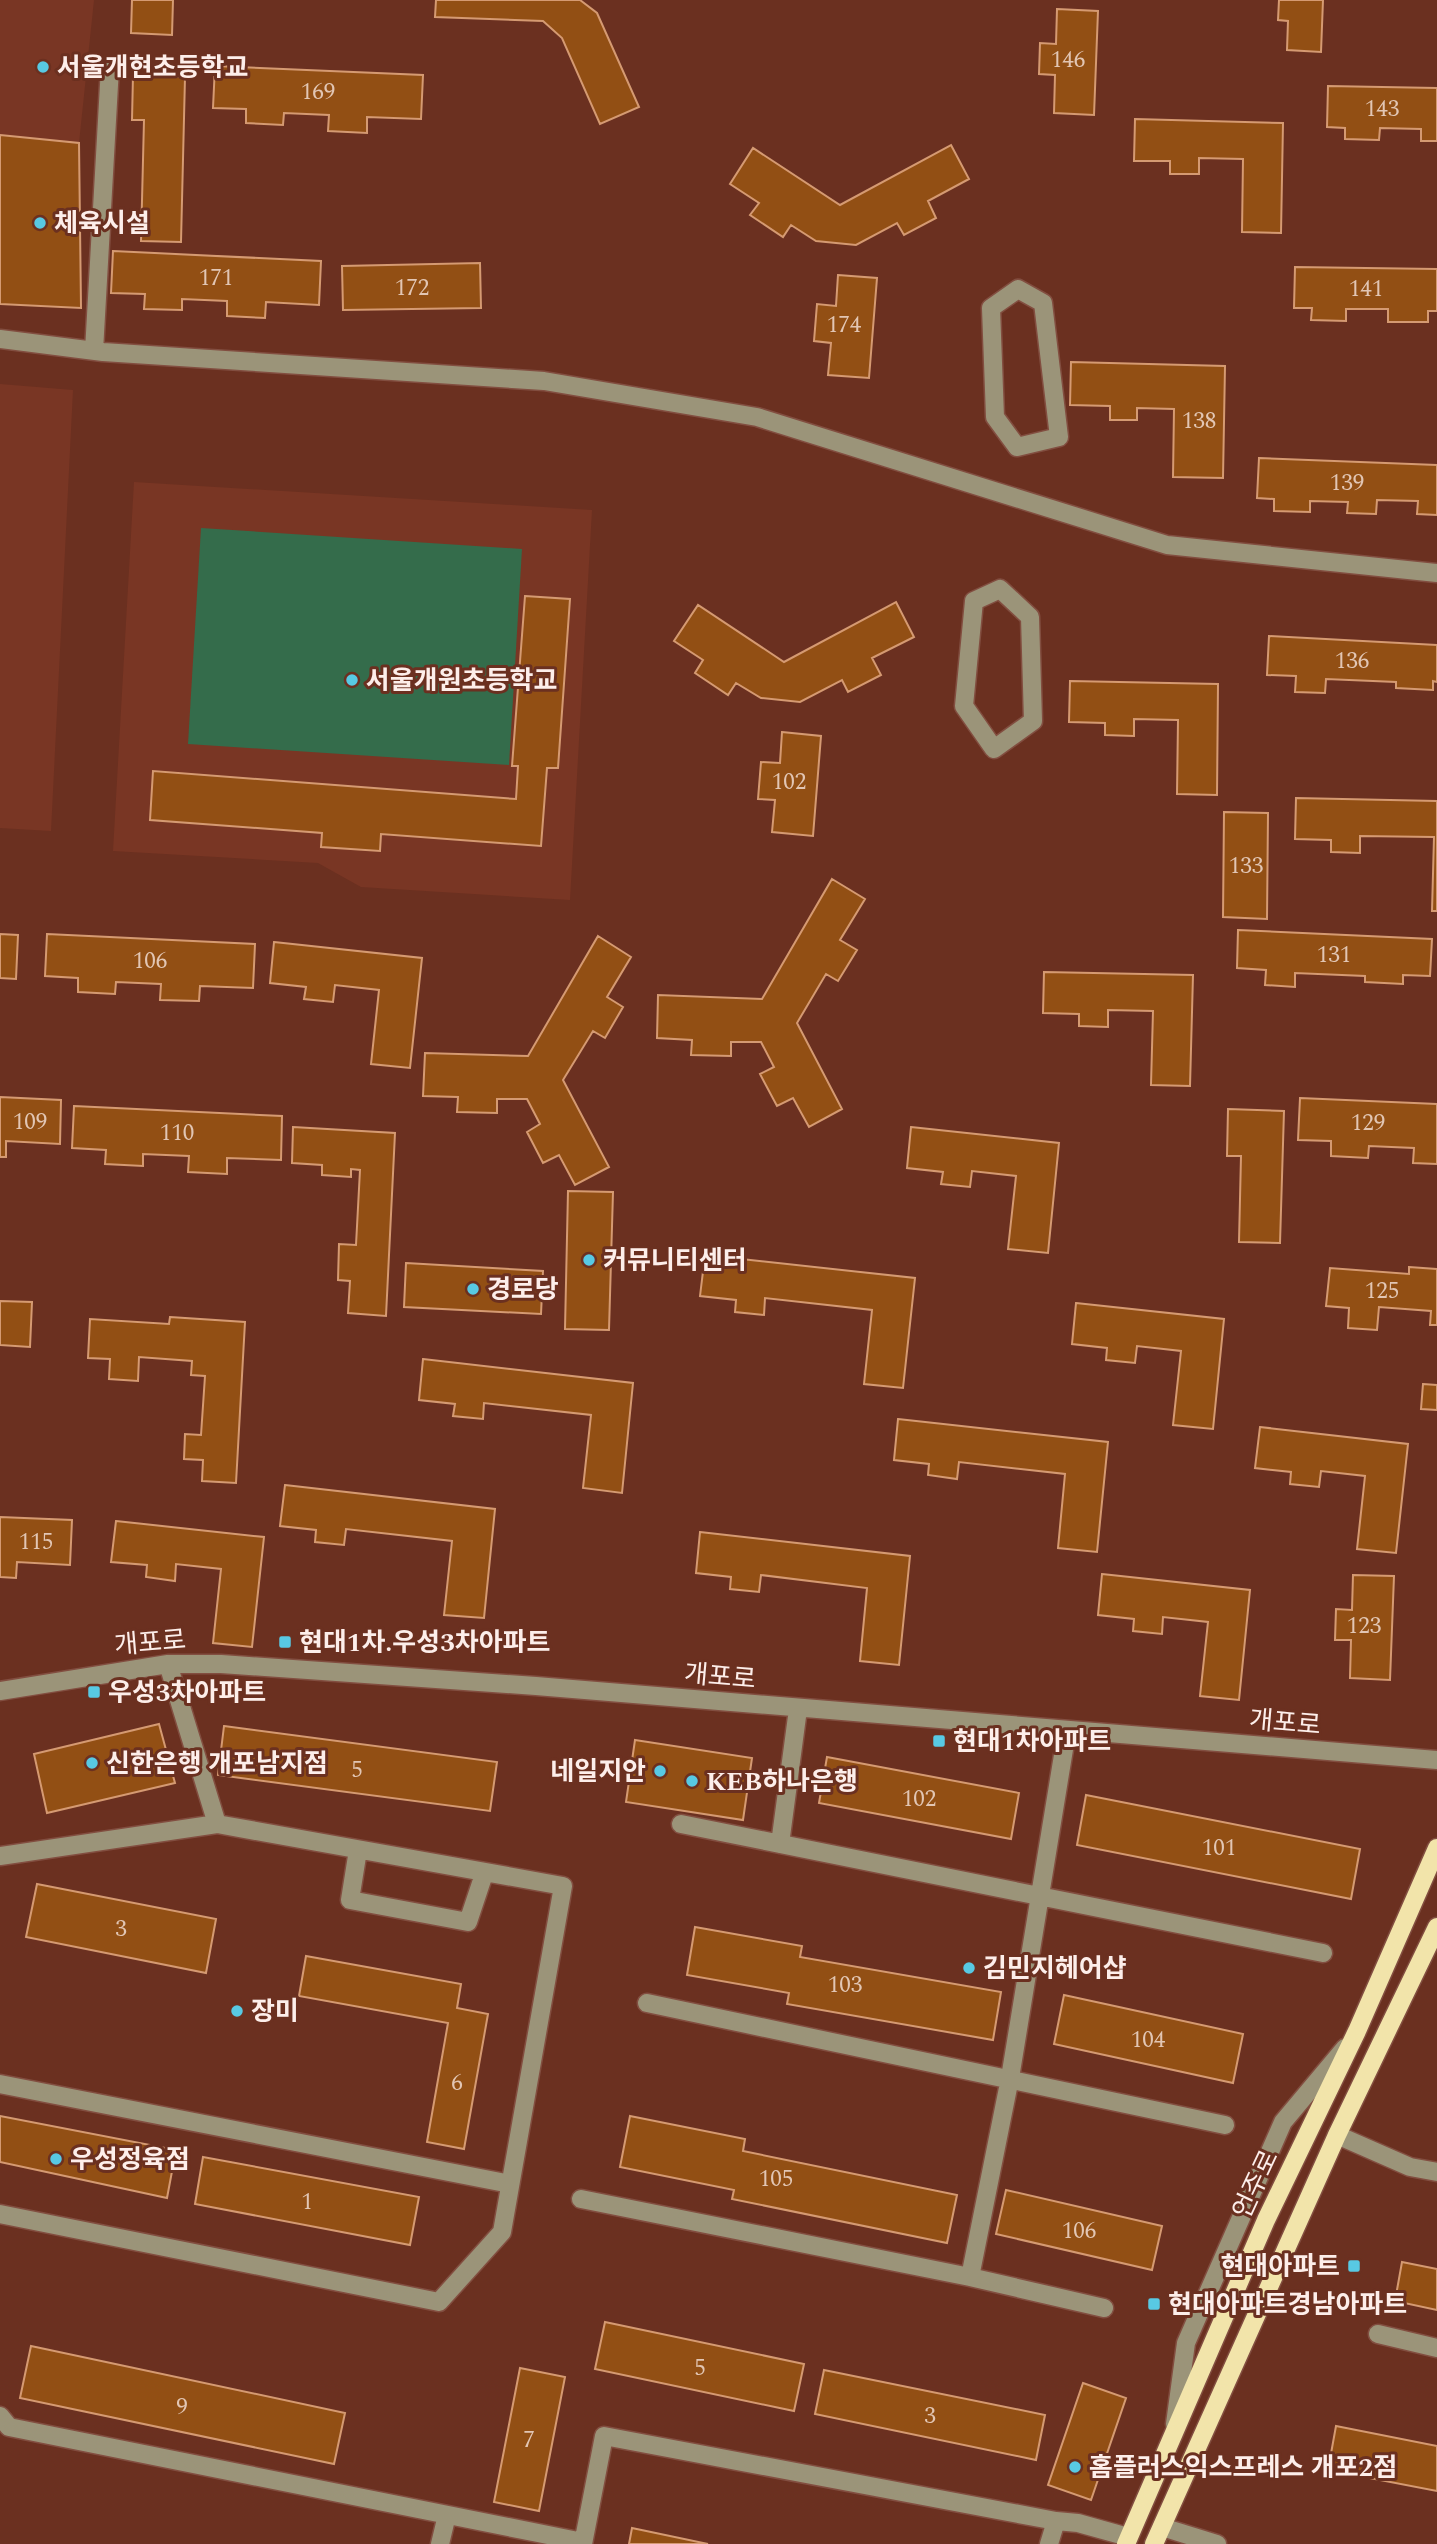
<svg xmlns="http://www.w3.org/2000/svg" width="1437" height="2544" font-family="Spectral,'Noto Sans KR',serif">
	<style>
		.built { fill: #793624 }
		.green { fill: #346c4b }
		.building { fill: #924f14; stroke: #d59a72; stroke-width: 2 }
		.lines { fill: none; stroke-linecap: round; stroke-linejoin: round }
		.minor-casing { stroke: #824e40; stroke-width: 21 }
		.major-casing { stroke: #824e40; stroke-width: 21 }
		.minor { stroke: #9b9479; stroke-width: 18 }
		.major { stroke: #f2e4aa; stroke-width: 18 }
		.poi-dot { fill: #58c9e3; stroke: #6b3020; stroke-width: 2.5 }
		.labels { text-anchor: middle; stroke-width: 6; stroke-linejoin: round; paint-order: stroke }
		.number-label { font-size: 23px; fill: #e2c6b4 }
		.poi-label { font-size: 26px; font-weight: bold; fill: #fdeeea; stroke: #6b3020; text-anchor: start }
		.street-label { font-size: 26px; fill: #fdeeea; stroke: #6b3020 }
	</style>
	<rect width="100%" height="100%" fill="#6b3020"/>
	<path class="built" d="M 0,0 L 94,0 L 79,143 L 0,135 Z
		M 0,384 L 73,390 L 51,831 L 0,828 Z
		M 134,482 L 592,510 L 570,900 L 361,887 L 318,863 L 113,851 Z"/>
	<path class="green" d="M 201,528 L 522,549 L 509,765 L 188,744 Z"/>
	<path class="building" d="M 132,0 L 173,0 L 172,35 L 131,33 Z
		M 436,0 L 580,0 L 597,13 L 639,107 L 600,124 L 562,38 L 543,21 L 435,17 Z
		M 1279,0 L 1323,0 L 1321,52 L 1287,50 L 1288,21 L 1278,20 Z
		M 1057,9 L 1098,11 L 1094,115 L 1054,113 L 1055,75 L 1039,74 L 1040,43 L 1056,44 Z
		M 215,66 L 423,75 L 421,119 L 367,117 L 367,133 L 328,131 L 329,115 L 284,113 L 283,125 L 246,123 L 246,109 L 213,108 Z
		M 133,75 L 185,77 L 181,242 L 141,241 L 144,120 L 132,120 Z
		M 1328,86 L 1437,88 L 1437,141 L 1421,141 L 1421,129 L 1380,128 L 1379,140 L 1345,139 L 1345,128 L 1327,127 Z
		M 1135,119 L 1283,123 L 1281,233 L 1242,232 L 1243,159 L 1199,158 L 1199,174 L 1170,174 L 1170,161 L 1134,161 Z
		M 0,135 L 79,143 L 81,308 L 0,304 Z
		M 951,145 L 969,179 L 928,201 L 936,218 L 904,235 L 897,223 L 856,245 L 816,241 L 791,225 L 783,237 L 750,215 L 759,203 L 730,184 L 753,148 L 840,205 Z
		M 113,251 L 321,261 L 319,305 L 266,302 L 265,318 L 227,316 L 227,301 L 182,299 L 182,310 L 144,309 L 145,294 L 111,293 Z
		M 480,263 L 481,308 L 343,310 L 342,266 Z
		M 1295,267 L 1437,269 L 1437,311 L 1428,311 L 1428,322 L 1388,322 L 1388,309 L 1346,309 L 1346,321 L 1311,320 L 1312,308 L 1294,308 Z
		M 838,275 L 877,278 L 869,378 L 828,375 L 831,343 L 814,341 L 817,304 L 836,306 Z
		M 1071,362 L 1225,366 L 1223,478 L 1173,477 L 1174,409 L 1137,408 L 1137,420 L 1110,420 L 1110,406 L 1070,405 Z
		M 1259,458 L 1437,465 L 1437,515 L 1417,514 L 1418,501 L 1377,500 L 1376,514 L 1347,513 L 1348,502 L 1310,501 L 1310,512 L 1274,511 L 1274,499 L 1257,498 Z
		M 525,596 L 570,599 L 558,768 L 547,768 L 541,846 L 381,834 L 380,851 L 321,847 L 322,833 L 150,820 L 153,771 L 516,799 L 518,766 L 512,766 Z
		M 896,602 L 914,637 L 872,658 L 881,675 L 848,692 L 842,680 L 800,702 L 761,698 L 736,683 L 728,695 L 695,673 L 703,660 L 674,641 L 698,605 L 784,662 Z
		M 1269,636 L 1437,645 L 1437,682 L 1433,681 L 1433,690 L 1396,688 L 1396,682 L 1326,679 L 1325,693 L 1295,692 L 1296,676 L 1267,675 Z
		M 1070,681 L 1218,684 L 1217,795 L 1177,794 L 1178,720 L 1134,719 L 1134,736 L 1105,735 L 1105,723 L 1069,722 Z
		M 782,732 L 821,736 L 813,836 L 772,832 L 775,800 L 758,799 L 761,762 L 780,763 Z
		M 1296,798 L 1437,801 L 1437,911 L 1432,911 L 1434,837 L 1360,836 L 1360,853 L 1331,852 L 1331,840 L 1295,839 Z
		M 1224,812 L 1268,813 L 1267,919 L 1223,917 Z
		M 832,879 L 865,899 L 840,940 L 857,950 L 838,981 L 826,974 L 797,1023 L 842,1109 L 809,1127 L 793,1098 L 777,1106 L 760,1074 L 774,1067 L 761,1042 L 731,1042 L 731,1056 L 691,1055 L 692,1040 L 657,1038 L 658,995 L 762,999 Z
		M 1238,930 L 1432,939 L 1430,976 L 1403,975 L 1403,984 L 1365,982 L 1365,976 L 1295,973 L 1295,987 L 1265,985 L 1266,970 L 1237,968 Z
		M 0,934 L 18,935 L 16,979 L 0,978 Z
		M 47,934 L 255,944 L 253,988 L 200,986 L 199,1001 L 160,1000 L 161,984 L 116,982 L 115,994 L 78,992 L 78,978 L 45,976 Z
		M 598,936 L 631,957 L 607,997 L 623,1007 L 605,1038 L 593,1031 L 563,1080 L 609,1167 L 575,1185 L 559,1155 L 543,1163 L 527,1132 L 540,1124 L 527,1099 L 497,1099 L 497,1113 L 457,1112 L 458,1097 L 423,1096 L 425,1053 L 528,1056 Z
		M 274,942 L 422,958 L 410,1068 L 371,1064 L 379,990 L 335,985 L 333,1002 L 304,999 L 306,987 L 270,983 Z
		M 1044,972 L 1193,975 L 1190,1086 L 1151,1085 L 1153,1011 L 1108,1010 L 1108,1027 L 1079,1026 L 1079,1014 L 1043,1013 Z
		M 0,1097 L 61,1100 L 60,1144 L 6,1141 L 6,1157 L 0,1157 Z
		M 1300,1098 L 1437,1104 L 1437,1164 L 1413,1163 L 1414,1148 L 1369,1146 L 1368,1158 L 1331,1156 L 1331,1141 L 1298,1140 Z
		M 74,1106 L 282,1116 L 281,1160 L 227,1158 L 227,1174 L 188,1172 L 189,1156 L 143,1154 L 143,1166 L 105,1164 L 106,1150 L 72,1148 Z
		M 1228,1109 L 1284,1111 L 1280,1243 L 1239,1242 L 1241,1156 L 1227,1156 Z
		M 293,1127 L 395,1133 L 386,1316 L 348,1313 L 350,1281 L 338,1280 L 339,1244 L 356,1245 L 360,1170 L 351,1169 L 351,1177 L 322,1175 L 322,1165 L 292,1163 Z
		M 911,1127 L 1059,1143 L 1048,1253 L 1008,1249 L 1016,1176 L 972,1171 L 970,1187 L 941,1184 L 943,1172 L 907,1168 Z
		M 568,1191 L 613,1192 L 609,1330 L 565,1329 Z
		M 705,1255 L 915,1278 L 903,1388 L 864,1384 L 872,1310 L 765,1298 L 764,1315 L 735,1312 L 736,1300 L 700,1296 Z
		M 406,1263 L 543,1271 L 541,1314 L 404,1307 Z
		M 1409,1267 L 1437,1269 L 1437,1325 L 1430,1325 L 1431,1311 L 1379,1307 L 1377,1330 L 1348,1328 L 1349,1308 L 1326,1306 L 1330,1268 L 1409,1274 Z
		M 0,1301 L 32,1302 L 30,1347 L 0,1345 Z
		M 1076,1303 L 1224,1319 L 1213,1429 L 1173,1425 L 1181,1351 L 1137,1346 L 1135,1363 L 1106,1360 L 1107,1348 L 1072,1344 Z
		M 170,1317 L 245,1322 L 236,1483 L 202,1481 L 203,1460 L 184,1459 L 185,1434 L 201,1435 L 205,1376 L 191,1375 L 192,1361 L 139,1357 L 138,1381 L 109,1379 L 110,1359 L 88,1358 L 90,1319 L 169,1324 Z
		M 423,1359 L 633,1383 L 622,1493 L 583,1488 L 591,1415 L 484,1403 L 483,1419 L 453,1416 L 455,1404 L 419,1400 Z
		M 1423,1384 L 1437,1385 L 1437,1410 L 1421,1409 Z
		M 898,1419 L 1108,1442 L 1097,1552 L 1058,1548 L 1065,1474 L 959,1462 L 957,1479 L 928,1475 L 929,1464 L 894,1460 Z
		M 1260,1427 L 1408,1444 L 1396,1553 L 1357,1549 L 1365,1476 L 1321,1471 L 1319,1487 L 1290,1484 L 1291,1472 L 1255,1468 Z
		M 285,1485 L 495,1509 L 484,1618 L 444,1615 L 452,1541 L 346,1529 L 344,1545 L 315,1542 L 316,1530 L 280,1526 Z
		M 0,1517 L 72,1520 L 70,1565 L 17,1562 L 16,1578 L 0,1577 Z
		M 116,1521 L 264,1537 L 252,1647 L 213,1643 L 221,1569 L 176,1564 L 175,1581 L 146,1577 L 147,1565 L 111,1562 Z
		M 700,1532 L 910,1556 L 899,1665 L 860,1661 L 867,1588 L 761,1575 L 759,1592 L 730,1589 L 731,1577 L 696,1573 Z
		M 1102,1574 L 1250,1590 L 1239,1700 L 1200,1696 L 1208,1622 L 1163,1617 L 1162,1634 L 1133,1631 L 1134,1619 L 1098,1615 Z
		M 1353,1575 L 1394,1576 L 1390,1680 L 1350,1678 L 1351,1640 L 1335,1640 L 1336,1609 L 1352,1610 Z
		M 159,1724 L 175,1783 L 47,1813 L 34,1754 Z
		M 224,1726 L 497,1762 L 490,1811 L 218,1775 Z
		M 635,1740 L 752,1758 L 743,1820 L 626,1802 Z
		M 827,1757 L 1019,1793 L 1011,1839 L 819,1803 Z
		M 1086,1795 L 1360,1849 L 1351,1899 L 1077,1845 Z
		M 37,1884 L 216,1919 L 206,1973 L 26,1937 Z
		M 695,1927 L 802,1946 L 800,1957 L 1001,1992 L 993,2040 L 787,2004 L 789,1993 L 687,1975 Z
		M 306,1956 L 461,1984 L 457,2008 L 488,2014 L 464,2149 L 427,2142 L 448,2023 L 299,1996 Z
		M 1064,1995 L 1243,2034 L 1233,2083 L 1054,2044 Z
		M 0,2116 L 176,2150 L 167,2198 L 0,2162 Z
		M 630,2116 L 745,2139 L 743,2151 L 957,2195 L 947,2243 L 732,2199 L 734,2190 L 620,2167 Z
		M 203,2157 L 419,2197 L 410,2245 L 195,2204 Z
		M 1006,2190 L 1162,2226 L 1152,2270 L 996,2234 Z
		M 1402,2262 L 1437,2269 L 1437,2310 L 1395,2301 Z
		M 605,2322 L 804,2364 L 794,2411 L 595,2369 Z
		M 31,2346 L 345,2413 L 334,2464 L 20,2398 Z
		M 520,2368 L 565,2377 L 539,2511 L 494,2502 Z
		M 824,2370 L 1045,2415 L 1036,2460 L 815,2414 Z
		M 1083,2383 L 1126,2398 L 1091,2500 L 1048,2485 Z
		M 1336,2426 L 1437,2446 L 1437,2491 L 1328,2470 Z
		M 632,2528 L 708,2544 L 629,2544 Z"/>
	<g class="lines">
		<defs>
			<path id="minor" d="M 1018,289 L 1043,303 L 1059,437 L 1017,447 L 995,417 L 991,308 Z
				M 0,339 L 103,352 L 544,381 L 757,417 L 1167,545 L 1437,573
				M 94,351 L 110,67
				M 1000,589 L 1030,617 L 1033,721 L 994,749 L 964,706 L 974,601 Z
				M 168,1664 L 217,1824
				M 0,1691 L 168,1664 L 221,1664 L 536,1686 L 1437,1760
				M 681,1824 L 1323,1953
				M 780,1844 L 798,1709
				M 358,1850 L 350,1900 L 468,1922 L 484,1874
				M 0,1856 L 217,1824 L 563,1886 L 502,2232 L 439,2302 L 0,2214
				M 647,2003 L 1225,2125
				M 0,2084 L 510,2184
				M 1337,2135 L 1410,2167 L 1437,2172
				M 581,2199 L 970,2277 L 1104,2308
				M 970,2277 L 1010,2078 L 1067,1731
				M 1378,2334 L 1437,2348
				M 0,2416 L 9,2427 L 583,2542
				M 1175,2424 L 1186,2343 L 1283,2122 L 1345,2048
				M 1162,2527 L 1217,2544
				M 440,2544 L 447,2515
				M 583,2544 L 604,2436 L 1056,2521
				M 1049,2544 L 1056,2521 L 1078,2523 L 1128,2537"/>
			<path id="major" d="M 1126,2544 L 1266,2220 L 1357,2031 L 1437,1848
				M 1154,2544 L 1337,2135 L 1437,1927"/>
		</defs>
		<use href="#minor" class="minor-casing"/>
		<use href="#major" class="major-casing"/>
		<use href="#minor" class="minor"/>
		<use href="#major" class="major"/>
	</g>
	<g class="poi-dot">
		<circle cx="43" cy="67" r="7"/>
		<circle cx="40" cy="223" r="7"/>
		<circle cx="352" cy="680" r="7"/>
		<circle cx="589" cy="1260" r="7"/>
		<circle cx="473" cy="1289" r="7"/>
		<rect x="278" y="1635" width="14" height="14" rx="3.5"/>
		<rect x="87" y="1685" width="14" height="14" rx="3.5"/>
		<rect x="932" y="1734" width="14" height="14" rx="3.5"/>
		<circle cx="92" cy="1763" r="7"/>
		<circle cx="660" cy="1771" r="7"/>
		<circle cx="692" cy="1781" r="7"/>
		<circle cx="969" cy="1968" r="7"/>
		<circle cx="237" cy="2011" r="7"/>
		<circle cx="56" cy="2159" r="7"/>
		<rect x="1347" y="2259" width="14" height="14" rx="3.5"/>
		<rect x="1147" y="2297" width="14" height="14" rx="3.5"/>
		<circle cx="1075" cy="2467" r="7"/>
	</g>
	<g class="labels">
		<g class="number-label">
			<text x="1068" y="67">146</text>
			<text x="318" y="99">169</text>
			<text x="1382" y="116">143</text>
			<text x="216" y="285">171</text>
			<text x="412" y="295">172</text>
			<text x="1366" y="296">141</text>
			<text x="844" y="332">174</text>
			<text x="1199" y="428">138</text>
			<text x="1347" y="490">139</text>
			<text x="1352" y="668">136</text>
			<text x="789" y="789">102</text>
			<text x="1246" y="873">133</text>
			<text x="1334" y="962">131</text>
			<text x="150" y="968">106</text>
			<text x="30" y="1129">109</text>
			<text x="1368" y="1130">129</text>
			<text x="177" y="1140">110</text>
			<text x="1382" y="1298">125</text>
			<text x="36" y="1549">115</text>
			<text x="1364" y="1633">123</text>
			<text x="357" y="1777">5</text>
			<text x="919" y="1806">102</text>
			<text x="1219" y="1855">101</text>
			<text x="121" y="1936">3</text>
			<text x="845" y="1992">103</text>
			<text x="1148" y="2047">104</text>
			<text x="457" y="2090">6</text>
			<text x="776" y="2186">105</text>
			<text x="307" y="2209">1</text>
			<text x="1079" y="2238">106</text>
			<text x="700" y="2375">5</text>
			<text x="182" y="2414">9</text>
			<text x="930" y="2423">3</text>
			<text x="529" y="2447">7</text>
		</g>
		<g class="poi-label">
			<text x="57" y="76">서울개현초등학교</text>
			<text x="54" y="232">체육시설</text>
			<text x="366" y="689">서울개원초등학교</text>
			<text x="603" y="1269">커뮤니티센터</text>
			<text x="487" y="1298">경로당</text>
			<text x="299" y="1651">현대1차.우성3차아파트</text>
			<text x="108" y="1701">우성3차아파트</text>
			<text x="953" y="1750">현대1차아파트</text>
			<text x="106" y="1772">신한은행 개포남지점</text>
			<text x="646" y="1780" text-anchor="end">네일지안</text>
			<text x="706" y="1790">KEB하나은행</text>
			<text x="983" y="1977">김민지헤어샵</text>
			<text x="251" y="2020">장미</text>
			<text x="70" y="2168">우성정육점</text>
			<text x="1340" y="2275" text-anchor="end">현대아파트</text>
			<text x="1168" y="2313">현대아파트경남아파트</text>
			<text x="1089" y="2476">홈플러스익스프레스 개포2점</text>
		</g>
		<g class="street-label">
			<text transform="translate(150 1642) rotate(-5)" y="9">개포로</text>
			<text transform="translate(720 1676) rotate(5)" y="9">개포로</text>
			<text transform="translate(1285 1722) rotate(5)" y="9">개포로</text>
			<text transform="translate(1255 2184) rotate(-65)" y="9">언주로</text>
		</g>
	</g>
</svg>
